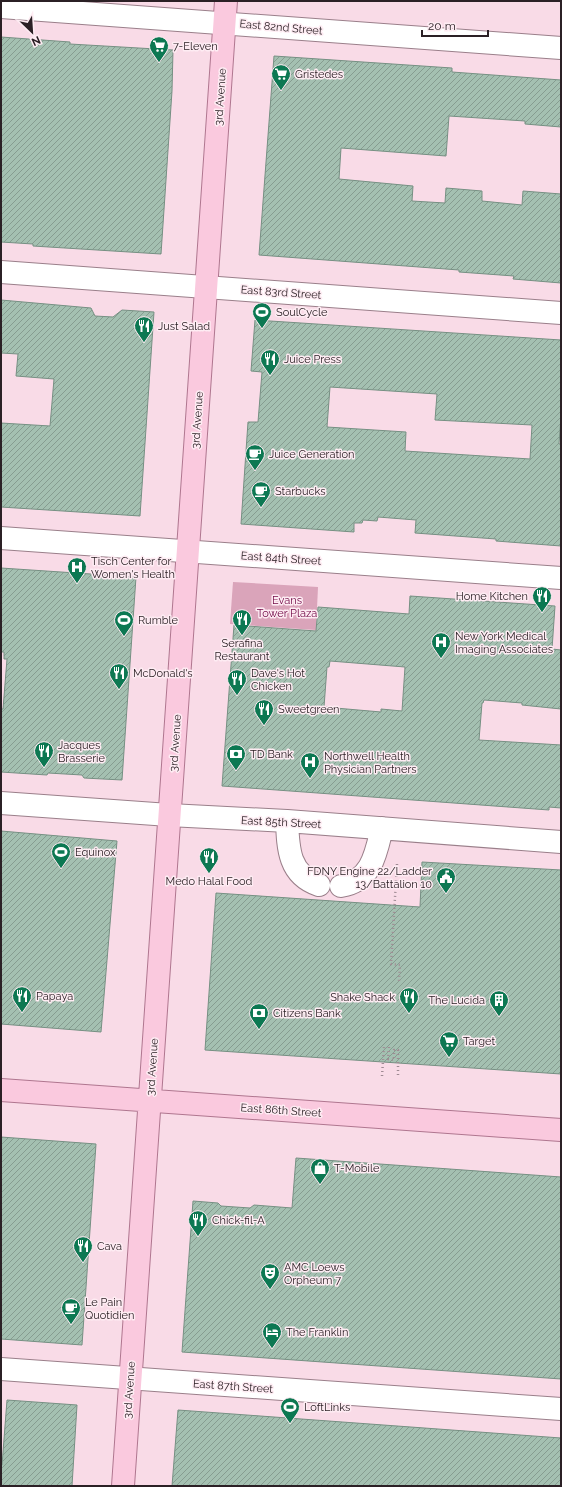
<svg xmlns="http://www.w3.org/2000/svg" width="562" height="1487" font-family="Raleway,sans-serif">
	<style>
		.park { fill: #daa4ba }
		.building { fill: url(#building-hatch); stroke: #769083; fill-rule: evenodd }
		.lines { fill: none; stroke-linecap: round; stroke-linejoin: round }
		.minor-casing { stroke: #9a7f8a; stroke-width: 24 }
		.major-casing { stroke: #af768f; stroke-width: 24 }
		.path { stroke: #9f8a93; stroke-width: 2.5; stroke-dasharray: 1 3; stroke-linecap: butt }
		.minor { stroke: #fff; stroke-width: 22 }
		.major { stroke: #fac9de; stroke-width: 22 }
		.labels { text-anchor: middle; stroke-width: 3; stroke-linejoin: round; paint-order: stroke }
		.street-label { font-size: 11px; fill: #2b2025; stroke: #feecf3 }
		.poi-label { font-size: 11px; fill: #2b2025; stroke: #feecf3; text-anchor: start }
		.park-label { font-size: 11px; fill: #700745; stroke: #feecf3 }
	</style>
	<defs>
		<pattern id="building-hatch" width="6" height="6" patternUnits="userSpaceOnUse"><rect width="6" height="6" fill="#a4c0b1"/><path d="M-1 1l2-2M0 6l6-6M5 7l2-2" fill="none" stroke="#869c90"/></pattern>
	</defs>
	<rect width="100%" height="100%" fill="#f9dbe7"/>
	<path class="park" d="M 233,582 L 318,587 L 316,630 L 230,624 Z"/>
	<path class="building" d="M 1,37 L 70,42 L 70,44 L 173,50 L 172,91 L 161,254 L 33,246 L 33,244 L 1,242 Z
		M 274,56 L 452,68 L 452,72 L 561,80 L 561,127 L 525,124 L 525,121 L 449,116 L 446,156 L 341,148 L 339,179 L 413,186 L 412,201 L 445,203 L 446,188 L 482,191 L 482,201 L 522,205 L 523,191 L 561,194 L 561,283 L 513,279 L 514,276 L 459,272 L 459,270 L 259,255 Z
		M 1,300 L 91,308 L 95,316 L 113,317 L 122,310 L 154,312 L 140,516 L 1,507 L 1,423 L 50,426 L 54,379 L 16,376 L 18,354 L 1,353 Z
		M 255,320 L 561,340 L 561,417 L 559,444 L 561,444 L 561,546 L 496,541 L 496,539 L 415,533 L 416,520 L 378,517 L 377,521 L 363,520 L 362,523 L 354,523 L 354,532 L 241,524 L 248,422 L 258,422 L 262,372 L 251,371 ZM 330,387 L 437,394 L 435,420 L 532,425 L 530,459 L 405,451 L 406,432 L 327,427 Z
		M 1,568 L 136,577 L 122,780 L 84,778 L 82,775 L 48,773 L 47,775 L 1,772 L 1,709 L 3,709 L 7,659 L 4,659 L 4,652 L 1,652 Z
		M 410,596 L 555,606 L 552,649 L 561,650 L 561,709 L 522,705 L 522,703 L 484,700 L 483,703 L 482,703 L 479,740 L 561,745 L 561,808 L 549,807 L 549,810 L 222,786 L 234,625 L 316,631 L 318,607 L 409,614 ZM 330,661 L 405,667 L 402,711 L 381,709 L 381,712 L 324,707 L 327,667 L 329,667 Z
		M 1,831 L 117,841 L 101,1032 L 1,1024 Z
		M 422,862 L 561,870 L 561,1074 L 205,1050 L 216,893 L 420,907 Z
		M 1,1137 L 96,1144 L 82,1345 L 1,1339 Z
		M 296,1158 L 561,1177 L 561,1379 L 182,1352 L 193,1201 L 218,1203 L 221,1206 L 250,1208 L 254,1205 L 292,1208 Z
		M 7,1400 L 77,1405 L 72,1486 L 1,1486 L 1,1465 L 2,1465 Z
		M 178,1410 L 561,1438 L 561,1486 L 172,1486 Z"/>
	<g class="lines">
		<defs>
			<path id="minor" d="M 1,7 L 561,48
				M 1,272 L 561,313
				M 1,538 L 561,578
				M 1,803 L 169,815 L 287,821 L 561,842
				M 287,821 C 288,849 289,875 319,885
				M 341,886 C 372,881 376,853 382,828
				M 1,1369 L 561,1409"/>
			<path id="major" d="M 1,1090 L 561,1130
				M 123,1486 L 226,1"/>
		</defs>
		<use href="#minor" class="minor-casing"/>
		<use href="#major" class="major-casing"/>
		<path class="path" d="M 397,864 L 391,964 L 400,965 L 399,981
			M 389,1047 L 388,1059 L 394,1060 L 394,1050 L 398,1050 L 398,1078
			M 382,1076 L 384,1047"/>
		<use href="#minor" class="minor"/>
		<use href="#major" class="major"/>
	</g>
	<defs>
		<symbol id="supermarket-pin" viewBox="-11 -11 22 30"><path d="M0 17L-7.5 6A9.5 9.5 0 1 1 7.5 6Z" fill="#0c7852" stroke="#feecf3"/><path d="M-6-5.5h2.5l.6 2H6L4.5 2H-2.5L-4.4-4H-6ZM-1.5 3.2a1.3 1.3 0 1 0 .1 0ZM3 3.2a1.3 1.3 0 1 0 .1 0Z" fill="#fff"/></symbol>
		<symbol id="stadium-pin" viewBox="-11 -11 22 30"><path d="M0 17L-7.5 6A9.5 9.5 0 1 1 7.5 6Z" fill="#0c7852" stroke="#feecf3"/><path d="M0-5a6.5 5 0 1 0 0 10a6.5 5 0 1 0 0-10ZM-3.5-1.8h7v3.6h-7Z" fill="#fff"/></symbol>
		<symbol id="restaurant-pin" viewBox="-11 -11 22 30"><path d="M0 17L-7.5 6A9.5 9.5 0 1 1 7.5 6Z" fill="#0c7852" stroke="#feecf3"/><path d="M-5-6h1v4h1v-4h1v4h1v-4h1v5L-1.5 .5V6h-2V.5L-5-1ZM5-6V6H3V1.5H1.5Q1.5-4 5-6Z" fill="#fff"/></symbol>
		<symbol id="cafe-pin" viewBox="-11 -11 22 30"><path d="M0 17L-7.5 6A9.5 9.5 0 1 1 7.5 6Z" fill="#0c7852" stroke="#feecf3"/><path d="M-5.5-4.5H6V0H3Q3 3.5 0 3.5H-2.5Q-5.5 3.5-5.5 0ZM3-3.2v2h1.7v-2ZM-6 4.5H4V6H-6Z" fill="#fff"/></symbol>
		<symbol id="hospital-pin" viewBox="-11 -11 22 30"><path d="M0 17L-7.5 6A9.5 9.5 0 1 1 7.5 6Z" fill="#0c7852" stroke="#feecf3"/><path d="M-5-5h3v3.5h4V-5h3V5h-3V1.5h-4V5h-3Z" fill="#fff"/></symbol>
		<symbol id="bank-pin" viewBox="-11 -11 22 30"><path d="M0 17L-7.5 6A9.5 9.5 0 1 1 7.5 6Z" fill="#0c7852" stroke="#feecf3"/><path d="M-6-4H6V4H-6ZM0-2.3a2.3 2.3 0 1 0 0 4.6a2.3 2.3 0 1 0 0-4.6Z" fill="#fff"/></symbol>
		<symbol id="civic-pin" viewBox="-11 -11 22 30"><path d="M0 17L-7.5 6A9.5 9.5 0 1 1 7.5 6Z" fill="#0c7852" stroke="#feecf3"/><path d="M-.6-6.5H3V-4.5H.6V-3L4-1V1h2V6H-6V1h2V-1L-.6-3ZM-1.2 2.5V6h2.4V2.5Z" fill="#fff"/></symbol>
		<symbol id="building-pin" viewBox="-11 -11 22 30"><path d="M0 17L-7.5 6A9.5 9.5 0 1 1 7.5 6Z" fill="#0c7852" stroke="#feecf3"/><path d="M-4-6H4V6H1V3H-1V6H-4ZM-2.5-4.3h1.7v1.8h-1.7ZM.8-4.3h1.7v1.8H.8ZM-2.5-1h1.7V.8h-1.7ZM.8-1h1.7V.8H.8Z" fill="#fff"/></symbol>
		<symbol id="shop-pin" viewBox="-11 -11 22 30"><path d="M0 17L-7.5 6A9.5 9.5 0 1 1 7.5 6Z" fill="#0c7852" stroke="#feecf3"/><path d="M-5-2.5h2.3a2.7 3.5 0 0 1 5.4 0H5L5.5 6h-11ZM-1.5-2.5h3a1.5 2.3 0 0 0-3 0Z" fill="#fff"/></symbol>
		<symbol id="theatre-pin" viewBox="-11 -11 22 30"><path d="M0 17L-7.5 6A9.5 9.5 0 1 1 7.5 6Z" fill="#0c7852" stroke="#feecf3"/><path d="M-5-5.5Q0-4 5-5.5V0Q5 5 0 6Q-5 5-5 0ZM-3.3-2.5H-1v1.5H-3.3ZM1-2.5H3.3v1.5H1ZM-2.8 1Q0 5.5 2.8 1Z" fill="#fff"/></symbol>
		<symbol id="hotel-pin" viewBox="-11 -11 22 30"><path d="M0 17L-7.5 6A9.5 9.5 0 1 1 7.5 6Z" fill="#0c7852" stroke="#feecf3"/><path d="M-6-4.5h1.5V1H6V5H4.5V3h-9V5H-6ZM-4 0a1.8 1.8 0 1 1 3.6 0ZM.5 0V-2.5h3Q6-2.5 6 0Z" fill="#fff"/></symbol>
	</defs>
	<g fill-rule="evenodd">
		<use href="#supermarket-pin" x="148" y="35" width="22" height="30"/>
		<use href="#supermarket-pin" x="270" y="63" width="22" height="30"/>
		<use href="#stadium-pin" x="251" y="301" width="22" height="30"/>
		<use href="#restaurant-pin" x="133" y="315" width="22" height="30"/>
		<use href="#restaurant-pin" x="259" y="348" width="22" height="30"/>
		<use href="#cafe-pin" x="244" y="443" width="22" height="30"/>
		<use href="#cafe-pin" x="250" y="480" width="22" height="30"/>
		<use href="#hospital-pin" x="66" y="556" width="22" height="30"/>
		<use href="#restaurant-pin" x="531" y="585" width="22" height="30"/>
		<use href="#restaurant-pin" x="231" y="608" width="22" height="30"/>
		<use href="#stadium-pin" x="113" y="609" width="22" height="30"/>
		<use href="#hospital-pin" x="430" y="631" width="22" height="30"/>
		<use href="#restaurant-pin" x="108" y="662" width="22" height="30"/>
		<use href="#restaurant-pin" x="226" y="668" width="22" height="30"/>
		<use href="#restaurant-pin" x="253" y="698" width="22" height="30"/>
		<use href="#restaurant-pin" x="33" y="740" width="22" height="30"/>
		<use href="#bank-pin" x="225" y="743" width="22" height="30"/>
		<use href="#hospital-pin" x="299" y="751" width="22" height="30"/>
		<use href="#stadium-pin" x="50" y="841" width="22" height="30"/>
		<use href="#restaurant-pin" x="198" y="846" width="22" height="30"/>
		<use href="#civic-pin" x="435" y="866" width="22" height="30"/>
		<use href="#restaurant-pin" x="11" y="985" width="22" height="30"/>
		<use href="#restaurant-pin" x="398" y="986" width="22" height="30"/>
		<use href="#building-pin" x="488" y="989" width="22" height="30"/>
		<use href="#bank-pin" x="248" y="1002" width="22" height="30"/>
		<use href="#supermarket-pin" x="438" y="1030" width="22" height="30"/>
		<use href="#shop-pin" x="309" y="1157" width="22" height="30"/>
		<use href="#restaurant-pin" x="187" y="1209" width="22" height="30"/>
		<use href="#restaurant-pin" x="72" y="1235" width="22" height="30"/>
		<use href="#theatre-pin" x="259" y="1262" width="22" height="30"/>
		<use href="#cafe-pin" x="60" y="1297" width="22" height="30"/>
		<use href="#hotel-pin" x="261" y="1321" width="22" height="30"/>
		<use href="#stadium-pin" x="279" y="1396" width="22" height="30"/>
	</g>
	<g class="labels">
		<g class="street-label">
			<text transform="translate(281 27) rotate(5)" y="4">East 82nd Street</text>
			<text transform="translate(220 97) rotate(-86)" y="4">3rd Avenue</text>
			<text transform="translate(281 292) rotate(4)" y="4">East 83rd Street</text>
			<text transform="translate(197 420) rotate(-86)" y="4">3rd Avenue</text>
			<text transform="translate(281 558) rotate(4)" y="4">East 84th Street</text>
			<text transform="translate(175 743) rotate(-86)" y="4">3rd Avenue</text>
			<text transform="translate(281 822) rotate(3)" y="4">East 85th Street</text>
			<text transform="translate(152 1067) rotate(-86)" y="4">3rd Avenue</text>
			<text transform="translate(281 1110) rotate(4)" y="4">East 86th Street</text>
			<text transform="translate(233 1386) rotate(4)" y="4">East 87th Street</text>
			<text transform="translate(129 1390) rotate(-86)" y="4">3rd Avenue</text>
		</g>
		<g class="poi-label">
			<text x="173" y="50">7-Eleven</text>
			<text x="295" y="78">Gristedes</text>
			<text x="276" y="316">SoulCycle</text>
			<text x="158" y="330">Just Salad</text>
			<text x="284" y="363">Juice Press</text>
			<text x="269" y="458">Juice Generation</text>
			<text x="275" y="495">Starbucks</text>
			<text x="91" y="565">Tisch Center for<tspan x="91" dy="13">Women's Health</tspan></text>
			<text x="528" y="600" text-anchor="end">Home Kitchen</text>
			<text x="138" y="624">Rumble</text>
			<text x="455" y="640">New York Medical<tspan x="455" dy="13">Imaging Associates</tspan></text>
			<text x="242" y="647" text-anchor="middle">Serafina<tspan x="242" dy="13">Restaurant</tspan></text>
			<text x="133" y="677">McDonald's</text>
			<text x="251" y="677">Dave's Hot<tspan x="251" dy="13">Chicken</tspan></text>
			<text x="278" y="713">Sweetgreen</text>
			<text x="58" y="749">Jacques<tspan x="58" dy="13">Brasserie</tspan></text>
			<text x="250" y="758">TD Bank</text>
			<text x="324" y="760">Northwell Health<tspan x="324" dy="13">Physician Partners</tspan></text>
			<text x="75" y="856">Equinox</text>
			<text x="432" y="875" text-anchor="end">FDNY Engine 22/Ladder<tspan x="432" dy="13">13/Battalion 10</tspan></text>
			<text x="209" y="885" text-anchor="middle">Medo Halal Food</text>
			<text x="36" y="1000">Papaya</text>
			<text x="395" y="1001" text-anchor="end">Shake Shack</text>
			<text x="485" y="1004" text-anchor="end">The Lucida</text>
			<text x="273" y="1017">Citizens Bank</text>
			<text x="463" y="1045">Target</text>
			<text x="334" y="1172">T-Mobile</text>
			<text x="212" y="1224">Chick-fil-A</text>
			<text x="97" y="1250">Cava</text>
			<text x="284" y="1271">AMC Loews<tspan x="284" dy="13">Orpheum 7</tspan></text>
			<text x="85" y="1306">Le Pain<tspan x="85" dy="13">Quotidien</tspan></text>
			<text x="286" y="1336">The Franklin</text>
			<text x="304" y="1411">LoftLinks</text>
		</g>
		<g class="park-label">
			<text x="287" y="604">Evans<tspan x="287" dy="13">Tower Plaza</tspan></text>
		</g>
	</g>
	<rect width="562" height="1487" fill="none" stroke="#2b2025" stroke-width="4"/>
	<g transform="translate(32 32) rotate(155)" stroke="#feecf3" stroke-width="3" paint-order="stroke">
	<path d="M0-3L7 15L0 10L-7 15Z" fill="#2b2025"/>
	<text y="-6" font-size="11" font-weight="bold" text-anchor="middle" fill="#2b2025">N</text>
	</g>
	<path d="M422 30v6h66v-6" fill="none" stroke="#2b2025" stroke-width="2"/>
	<text x="428" y="30" font-size="12" fill="#2b2025" stroke="#feecf3" stroke-width="3" paint-order="stroke">20 m</text>
</svg>
